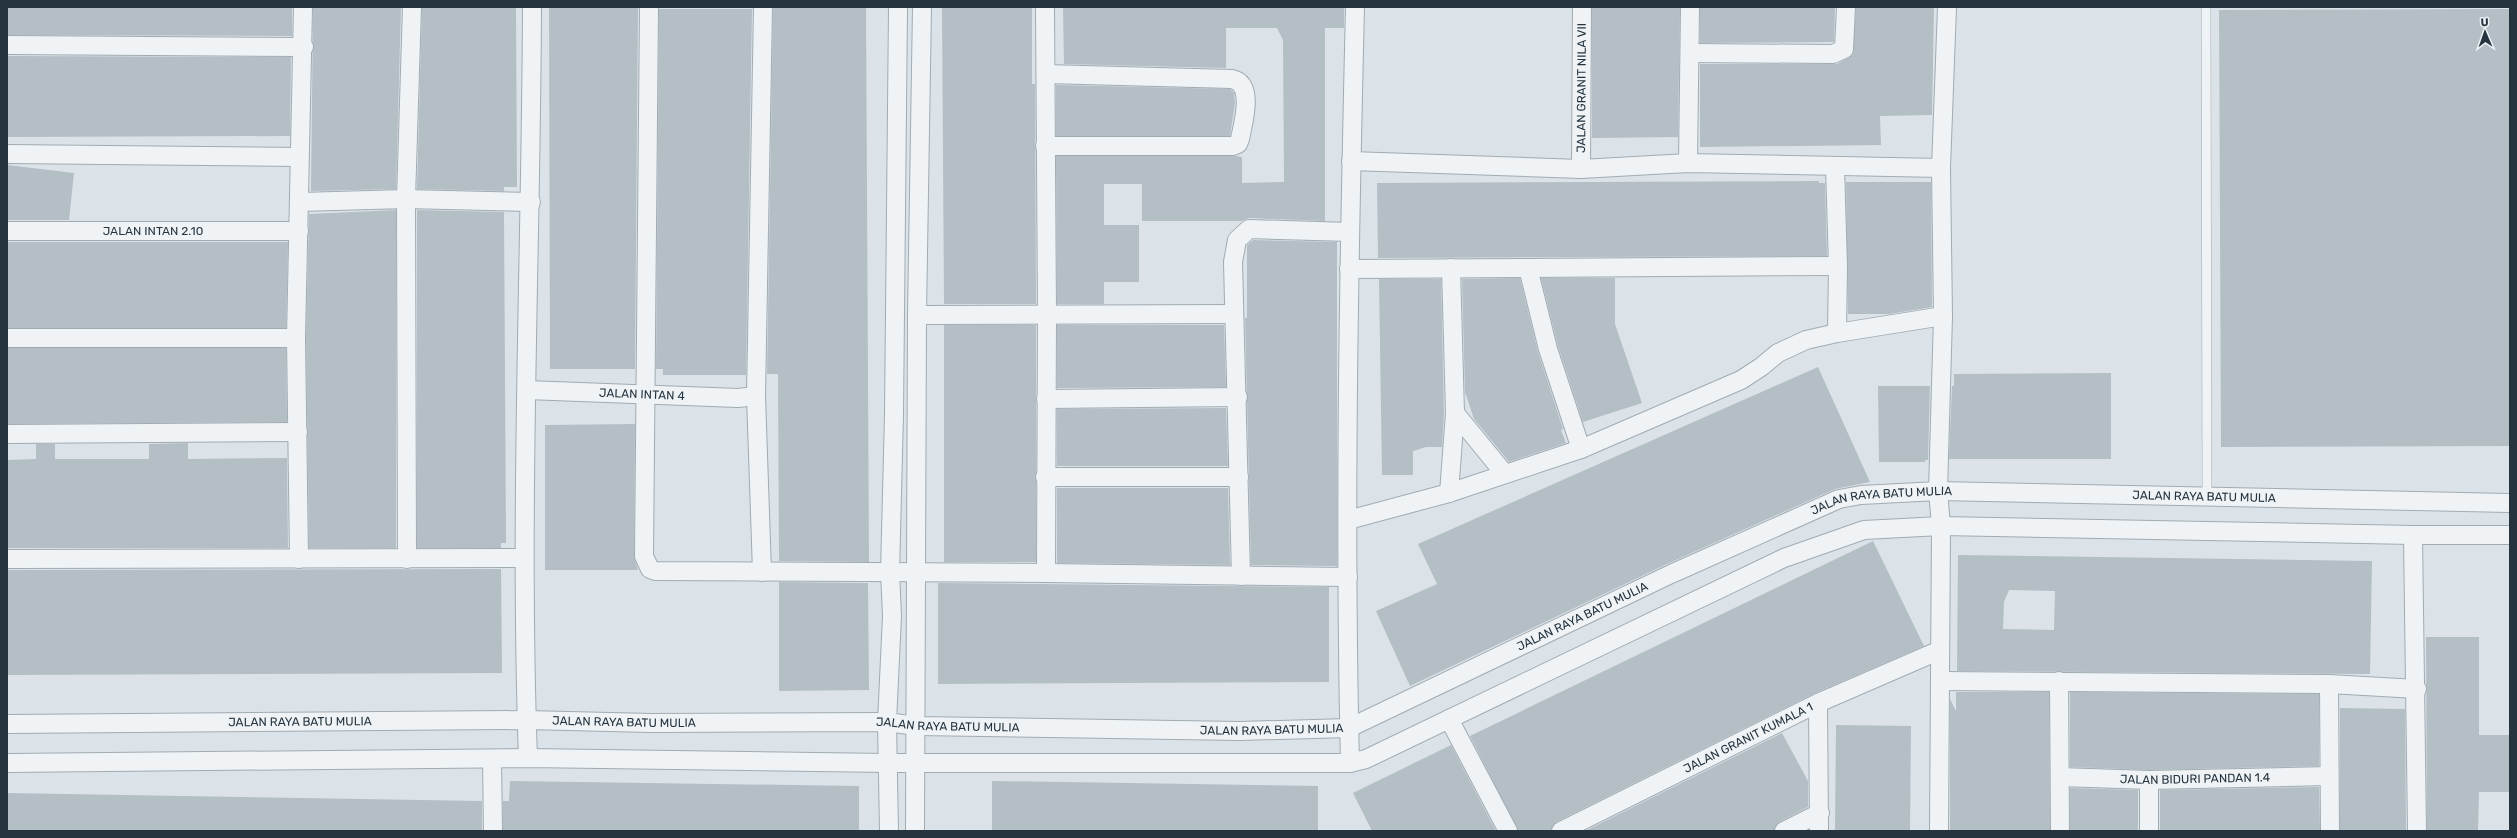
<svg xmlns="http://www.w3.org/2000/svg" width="2517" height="838" font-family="Rubik,sans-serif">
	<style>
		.building { fill: #b3bec5; fill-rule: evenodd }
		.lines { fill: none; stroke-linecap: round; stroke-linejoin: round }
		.service-casing { stroke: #a1abb2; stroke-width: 10 }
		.minor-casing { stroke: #a1abb2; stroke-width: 20 }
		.service { stroke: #eff3f6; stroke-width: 9 }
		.minor { stroke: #eff3f6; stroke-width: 18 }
		.labels { text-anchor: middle; stroke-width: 3; stroke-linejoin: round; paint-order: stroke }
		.street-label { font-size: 12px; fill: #25343f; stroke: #ecf2f5 }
	</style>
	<rect width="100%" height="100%" fill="#dce3e8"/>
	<path class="building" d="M 7,7 L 292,7 L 292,36 L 7,35 Z
		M 313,7 L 401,7 L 396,189 L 311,191 Z
		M 422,7 L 516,7 L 517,187 L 504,187 L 504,191 L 417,189 Z
		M 549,7 L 638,7 L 635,369 L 550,369 Z
		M 776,7 L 866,7 L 869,562 L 779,561 L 778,374 L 767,374 L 773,9 Z
		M 942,7 L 1032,7 L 1032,84 L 1035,84 L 1036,304 L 944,304 Z
		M 1063,7 L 1344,7 L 1344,28 L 1325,28 L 1325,221 L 1249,218 L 1242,221 L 1142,221 L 1142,184 L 1104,184 L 1104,225 L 1139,225 L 1139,282 L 1104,282 L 1104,304 L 1057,304 L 1056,156 L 1236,156 L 1242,157 L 1242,183 L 1284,182 L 1283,40 L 1277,28 L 1226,28 L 1226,68 L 1064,64 Z
		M 1592,7 L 1680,7 L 1678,137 L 1592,138 Z
		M 1700,7 L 1835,7 L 1834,42 L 1700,43 Z
		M 1856,7 L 1934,7 L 1932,115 L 1880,116 L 1881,145 L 1700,147 L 1700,64 L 1837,64 L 1853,55 Z
		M 659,9 L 752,9 L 746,375 L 663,375 L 663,369 L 656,369 Z
		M 2510,9 L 2510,446 L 2221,447 L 2219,10 Z
		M 7,56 L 291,57 L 290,136 L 7,137 Z
		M 1056,85 L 1230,89 L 1234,93 L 1235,103 L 1230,136 L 1056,136 Z
		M 7,165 L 74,173 L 69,220 L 7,220 Z
		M 1819,181 L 1819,183 L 1825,183 L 1827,256 L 1378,258 L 1377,183 Z
		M 1846,182 L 1931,182 L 1932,307 L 1889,314 L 1848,314 Z
		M 396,210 L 396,548 L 309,548 L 306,338 L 309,214 Z
		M 417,210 L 504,212 L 506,543 L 501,543 L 501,548 L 417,548 Z
		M 1253,240 L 1337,242 L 1337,566 L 1251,565 L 1245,318 L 1247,318 L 1247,245 Z
		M 7,242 L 288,242 L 286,328 L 7,328 Z
		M 1520,278 L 1538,352 L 1563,429 L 1561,430 L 1566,443 L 1509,462 L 1474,419 L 1465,392 L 1462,279 Z
		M 1541,278 L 1615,278 L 1615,324 L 1642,403 L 1583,422 L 1558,346 Z
		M 1379,279 L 1441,279 L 1444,413 L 1442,447 L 1426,447 L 1413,451 L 1413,475 L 1382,475 Z
		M 944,325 L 1036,325 L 1036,562 L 944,562 Z
		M 1057,325 L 1224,325 L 1226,387 L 1057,388 Z
		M 7,348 L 286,348 L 287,422 L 7,424 Z
		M 1818,367 L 1870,482 L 1835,489 L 1667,564 L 1410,686 L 1376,611 L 1437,584 L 1418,544 Z
		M 2111,373 L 2111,459 L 1949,459 L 1952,386 L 1954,386 L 1954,374 Z
		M 1878,386 L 1930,386 L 1928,460 L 1925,460 L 1925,462 L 1879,462 Z
		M 1226,408 L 1228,466 L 1057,466 L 1057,409 Z
		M 635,424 L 634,556 L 638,570 L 545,570 L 545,425 Z
		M 188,443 L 188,459 L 287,458 L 288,548 L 7,548 L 7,460 L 36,459 L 36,444 L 55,444 L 55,459 L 149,459 L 149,444 Z
		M 1057,488 L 1228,488 L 1230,565 L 1057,563 Z
		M 1873,541 L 1924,646 L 1813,694 L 1556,822 L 1551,831 L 1518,831 L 1470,736 Z
		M 1958,555 L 2372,561 L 2370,674 L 1957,671 ZM 2009,590 L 2055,591 L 2054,630 L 2003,629 L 2004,602 Z
		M 501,569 L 502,673 L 7,675 L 7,570 Z
		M 779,582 L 868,583 L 869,690 L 779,691 Z
		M 938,583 L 1329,587 L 1329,682 L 938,684 Z
		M 2426,637 L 2479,637 L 2479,735 L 2510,735 L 2510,792 L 2479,792 L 2478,831 L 2427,831 Z
		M 1956,692 L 2049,692 L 2050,831 L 1950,831 L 1950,699 L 1956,711 Z
		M 2070,692 L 2319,694 L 2319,766 L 2149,770 L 2070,767 Z
		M 2340,708 L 2405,709 L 2406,831 L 2340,831 Z
		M 1836,725 L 1911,726 L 1910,831 L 1835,831 Z
		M 1782,733 L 1808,781 L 1808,807 L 1779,822 L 1774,831 L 1585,831 Z
		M 1451,745 L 1496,831 L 1372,831 L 1353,793 Z
		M 510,781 L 859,786 L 859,831 L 503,831 L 503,801 L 509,801 Z
		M 992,781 L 1318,786 L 1318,831 L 992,831 Z
		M 2319,787 L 2320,831 L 2160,831 L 2160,790 Z
		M 2070,788 L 2138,790 L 2138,831 L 2070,831 Z
		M 7,793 L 482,801 L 482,831 L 7,831 Z"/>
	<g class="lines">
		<defs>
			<path id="service" d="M 2206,7 L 2207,497"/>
			<g id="minor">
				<path d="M 649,7 L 644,556 L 650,569 L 655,571 L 1046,573 L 1348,577"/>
				<path d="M 1045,7 L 1047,315 L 1046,573"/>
				<path d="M 7,45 L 304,47"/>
				<path d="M 1690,53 L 1833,54 L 1844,49 L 1846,7"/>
				<path d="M 1045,146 L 1233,146 L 1238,144 L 1240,139 C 1243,123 1255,84 1232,79 L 1046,74"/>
				<path d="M 7,154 L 299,157"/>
				<path d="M 1351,161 L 1581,169 L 1688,163 L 1941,168"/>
				<path d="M 1688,163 L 1690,7"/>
				<path d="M 1835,167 L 1838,266 L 1837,333"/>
				<path id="s1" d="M 1581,169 L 1582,7"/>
				<path d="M 300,202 L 406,199 L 531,202"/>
				<path id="s2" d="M 7,231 L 299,231"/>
				<path d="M 1528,268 L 1548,349 L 1581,449"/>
				<path d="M 1349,269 L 1838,266"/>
				<path d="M 917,315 L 1234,314"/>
				<path d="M 7,338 L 296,338"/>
				<path id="s3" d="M 527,390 L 738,398 L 756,396"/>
				<path d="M 1046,399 L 1238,397"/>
				<path d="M 1455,413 L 1504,473"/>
				<path d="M 7,434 L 298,432"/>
				<path d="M 1045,477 L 1239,477"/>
				<path d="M 1449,493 L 1455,413 L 1451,268"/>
				<path d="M 1348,520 L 1449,493 L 1581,449 L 1741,380 L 1761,367 L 1778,353 L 1806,340 L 1837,333 L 1943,316"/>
				<path d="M 2413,535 L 2417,831"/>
				<path d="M 7,559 L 523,558"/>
				<path d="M 299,559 L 296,338 L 303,7"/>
				<path d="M 407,559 L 406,199 L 412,7"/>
				<path d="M 762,572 L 756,396 L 763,7"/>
				<path d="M 1241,576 L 1233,262 L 1237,240 L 1249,229 L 1350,232"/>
				<path d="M 1940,681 L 2329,684 L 2417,689"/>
				<path d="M 2059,681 L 2060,831"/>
				<path d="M 2329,684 L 2330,831"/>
				<path d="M 1818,703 L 1819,831"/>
				<path d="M 1449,719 L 1508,831"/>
				<path id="s4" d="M 7,724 L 526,720 L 652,723 L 887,722 L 916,726 L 1240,731 L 1349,728 L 1671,574 L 1839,499 L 1861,495 L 1938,491 L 2510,503"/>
				<path d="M 528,758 C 519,508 531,257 532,7"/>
				<path d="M 492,759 L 493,831"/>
				<path d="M 7,763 L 528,758 L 888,763 L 1350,763 L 1366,759 L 1784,558 L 1864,530 L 1941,526 L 2413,535 L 2510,535"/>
				<path d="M 1350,763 C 1344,511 1349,259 1355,7"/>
				<path id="s5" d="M 2060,777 L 2149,780 L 2329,776"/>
				<path d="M 889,831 L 887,722 L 892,616 L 890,572 L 894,415 L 898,7"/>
				<path d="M 915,831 L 917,315 L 922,7"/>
				<path id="s6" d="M 1561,831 L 1818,703 L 1938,651"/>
				<path d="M 1784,831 L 1820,813"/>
				<path d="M 1939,831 L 1941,526 L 1938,491 L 1943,316 L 1941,168 L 1947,7"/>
				<path d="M 2149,831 L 2149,780"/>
			</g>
		</defs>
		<use href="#service" class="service-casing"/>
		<use href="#minor" class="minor-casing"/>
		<use href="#service" class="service"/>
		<use href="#minor" class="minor"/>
	</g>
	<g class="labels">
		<g class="street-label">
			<text dy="4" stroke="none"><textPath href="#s1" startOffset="81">JALAN GRANIT NILA VII</textPath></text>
			<text dy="4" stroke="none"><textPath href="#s2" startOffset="146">JALAN INTAN 2.10</textPath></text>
			<text dy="4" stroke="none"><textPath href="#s3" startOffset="115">JALAN INTAN 4</textPath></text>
			<text dy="4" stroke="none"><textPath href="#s4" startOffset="2249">JALAN RAYA BATU MULIA</textPath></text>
			<text dy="4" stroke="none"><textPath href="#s4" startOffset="1925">JALAN RAYA BATU MULIA</textPath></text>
			<text dy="4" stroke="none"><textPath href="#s4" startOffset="1601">JALAN RAYA BATU MULIA</textPath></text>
			<text dy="4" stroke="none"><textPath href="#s4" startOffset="293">JALAN RAYA BATU MULIA</textPath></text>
			<text dy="4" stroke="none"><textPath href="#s4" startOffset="617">JALAN RAYA BATU MULIA</textPath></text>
			<text dy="4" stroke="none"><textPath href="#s4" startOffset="941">JALAN RAYA BATU MULIA</textPath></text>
			<text dy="4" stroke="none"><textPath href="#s4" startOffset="1265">JALAN RAYA BATU MULIA</textPath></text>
			<text dy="4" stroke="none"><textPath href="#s6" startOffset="209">JALAN GRANIT KUMALA 1</textPath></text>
			<text dy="4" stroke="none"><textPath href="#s5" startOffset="135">JALAN BIDURI PANDAN 1.4</textPath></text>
		</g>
	</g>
	<rect width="2517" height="838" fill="none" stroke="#25343f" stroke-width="16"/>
	<g transform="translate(2485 32) rotate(358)" stroke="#ecf2f5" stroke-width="3" paint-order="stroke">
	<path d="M0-3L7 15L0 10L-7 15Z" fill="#25343f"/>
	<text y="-6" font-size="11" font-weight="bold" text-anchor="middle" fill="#25343f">U</text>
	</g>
</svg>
